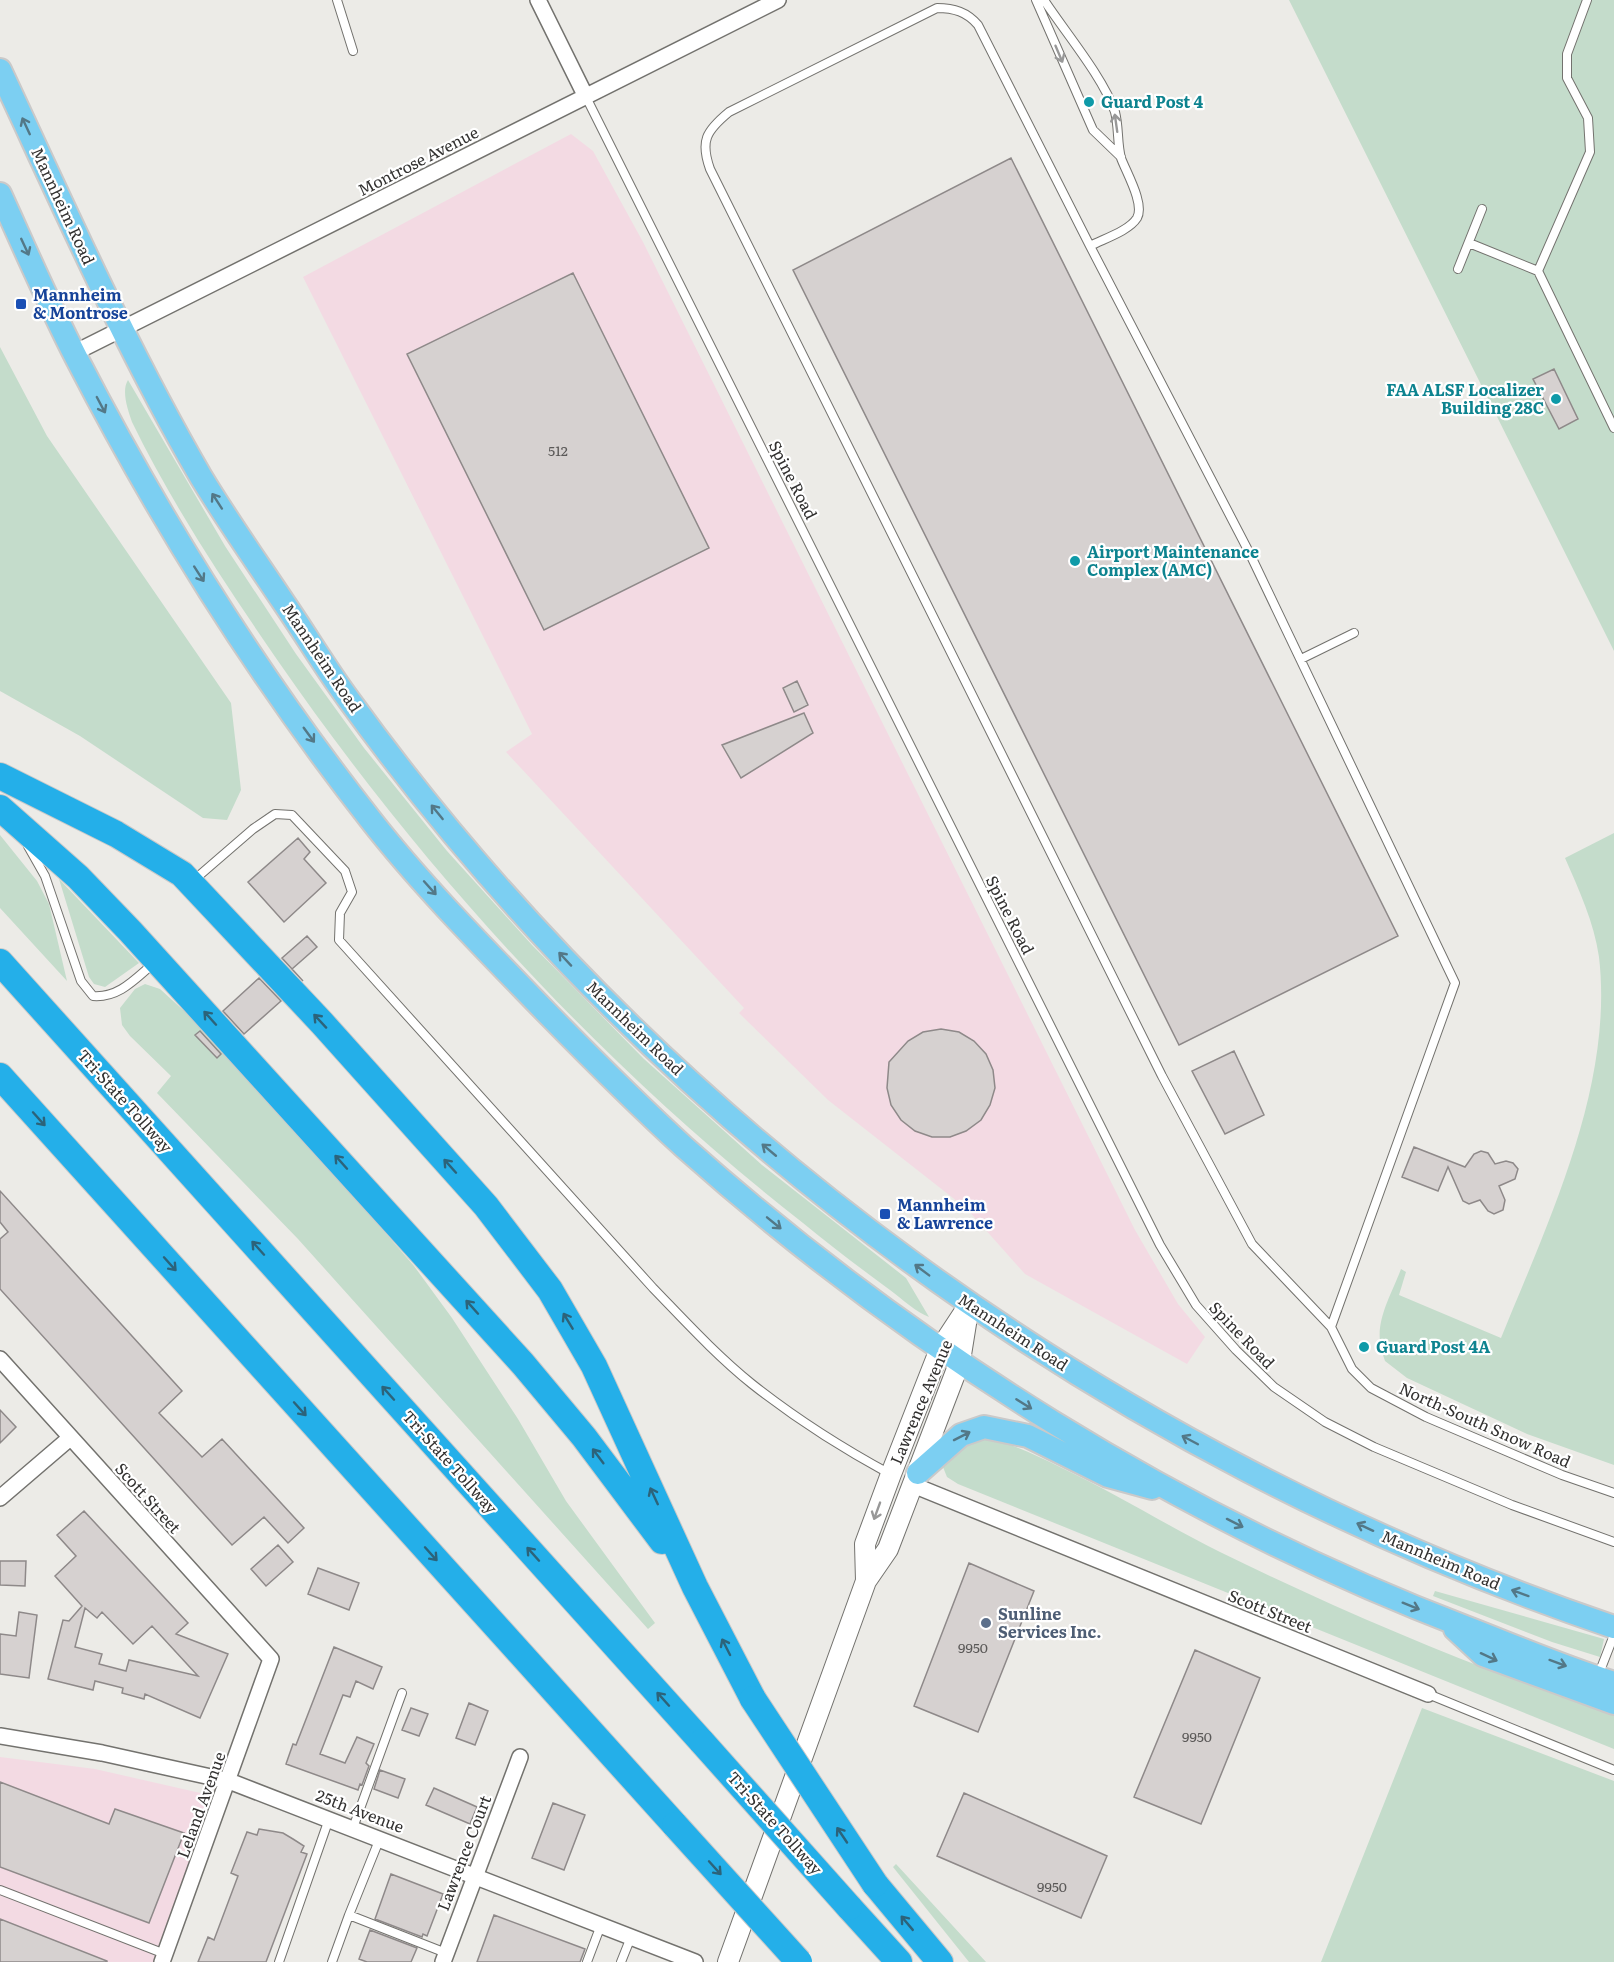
<svg xmlns="http://www.w3.org/2000/svg" width="1614" height="1962" font-family="Literata,serif">
	<style>
		.industrial { fill: #f3dae3 }
		.green { fill: #c4dccb }
		.building { fill: #d6d1d0; stroke: #8e8989; stroke-width: 1.5; fill-rule: evenodd }
		.lines { fill: none; stroke-linecap: round; stroke-linejoin: round }
		.service-casing { stroke: #73726e; stroke-width: 10 }
		.minor-casing { stroke: #73726e; stroke-width: 18 }
		.secondary-casing { stroke: #73726e; stroke-width: 22 }
		.primary-casing { stroke: #cac9c9; stroke-width: 26 }
		.motorway-casing { stroke: #cac9c9; stroke-width: 28 }
		.service { stroke: #fff; stroke-width: 8 }
		.minor { stroke: #fff; stroke-width: 15 }
		.secondary { stroke: #fff; stroke-width: 20 }
		.primary { stroke: #7ccff2; stroke-width: 22 }
		.motorway { stroke: #24afe9; stroke-width: 26 }
		.motorway-bridge-casing { stroke: #cac9c9; stroke-width: 28; stroke-linecap: butt }
		.motorway-bridge { stroke: #24afe9; stroke-width: 26 }
		.oneway { stroke: #989898 }
		.oneway2 { stroke: #537887 }
		.oneway3 { stroke: #2c637a }
		.culture-dot { fill: #0f9aa8; stroke: #fff; stroke-width: 2 }
		.transit-dot { fill: #1a4fb4; stroke: #fff; stroke-width: 2 }
		.service-dot { fill: #5c6f8a; stroke: #fff; stroke-width: 2 }
		.labels { text-anchor: middle; stroke-width: 4.5; stroke-linejoin: round; paint-order: stroke }
		.number-label { font-size: 14px; fill: #5b5958 }
		.culture-label { font-size: 16px; font-weight: bold; fill: #0d838f; stroke: #fff; text-anchor: start }
		.street-label { font-size: 16px; fill: #323130; stroke: #fff }
		.transit-label { font-size: 16px; font-weight: bold; fill: #164399; stroke: #fff; text-anchor: start }
		.service-label { font-size: 16px; font-weight: bold; fill: #4e5e75; stroke: #fff; text-anchor: start }
	</style>
	<rect width="100%" height="100%" fill="#ecebe7"/>
	<path class="industrial" d="M 571,134 L 593,151 L 643,242 L 1135,1230 L 1178,1304 L 1205,1337 L 1187,1364 L 1025,1274 L 967,1209 L 828,1100 L 739,1013 L 744,1008 L 506,752 L 532,734 L 303,277 Z
		M 0,1757 L 95,1769 L 218,1797 L 158,1962 L 0,1962 Z"/>
	<path class="green" d="M 1289,0 L 1614,0 L 1614,651 Z
		M 0,347 L 47,436 L 231,703 L 241,790 L 227,820 L 203,818 L 80,736 L 0,691 Z
		M 128,380 L 225,546 L 296,654 L 364,748 L 447,851 L 532,945 L 644,1059 L 762,1165 L 906,1278 L 929,1317 C 916,1312 902,1299 890,1290 C 860,1268 831,1246 803,1223 C 600,1064 424,872 278,661 C 225,584 173,506 132,422 C 128,410 121,391 128,380 Z
		M 1614,833 L 1614,1465 L 1527,1434 L 1407,1378 L 1385,1361 L 1381,1349 L 1388,1348 L 1387,1340 L 1380,1341 C 1377,1317 1393,1291 1401,1269 L 1406,1272 L 1399,1295 L 1501,1338 C 1548,1222 1614,1086 1599,957 C 1594,922 1579,890 1565,858 Z
		M 0,835 L 37,881 L 49,904 L 67,981 L 0,908 Z
		M 59,879 L 139,963 L 105,987 L 94,984 L 89,977 Z
		M 145,984 L 160,989 L 183,1010 L 190,1007 L 414,1266 L 452,1318 L 518,1419 L 566,1501 L 655,1623 L 648,1629 L 298,1239 L 157,1093 L 171,1076 L 130,1036 L 122,1025 L 120,1008 L 135,989 Z
		M 984,1438 C 1012,1443 1035,1455 1060,1467 C 1115,1493 1166,1525 1220,1552 C 1347,1614 1480,1670 1614,1715 L 1614,1749 L 958,1484 L 947,1477 L 943,1467 C 948,1449 967,1441 984,1438 Z
		M 1435,1591 L 1604,1639 L 1600,1657 L 1552,1642 L 1433,1596 Z
		M 1422,1708 L 1614,1781 L 1614,1962 L 1321,1962 Z
		M 896,1864 L 986,1962 L 969,1962 L 893,1867 Z"/>
	<path class="building" d="M 1011,158 L 1398,936 L 1179,1045 L 793,270 Z
		M 573,273 L 709,548 L 544,630 L 407,354 Z
		M 1554,369 L 1578,419 L 1559,429 L 1533,379 Z
		M 797,681 L 808,705 L 794,712 L 783,688 Z
		M 804,713 L 813,733 L 741,778 L 722,745 Z
		M 298,838 L 310,852 L 304,859 L 326,883 L 284,922 L 248,882 Z
		M 307,936 L 317,947 L 292,969 L 303,981 L 282,958 Z
		M 259,978 L 281,1001 L 244,1034 L 223,1011 Z
		M 941,1029 L 959,1032 L 974,1041 L 986,1054 L 993,1070 L 995,1088 L 990,1105 L 981,1120 L 966,1131 L 950,1137 L 932,1137 L 915,1131 L 901,1120 L 891,1105 L 887,1088 L 889,1062 L 908,1041 L 923,1032 Z
		M 200,1031 L 221,1054 L 217,1058 L 195,1035 Z
		M 1234,1051 L 1264,1115 L 1225,1134 L 1192,1071 Z
		M 1414,1147 L 1465,1167 L 1474,1154 L 1481,1151 L 1488,1153 L 1495,1164 L 1506,1161 L 1513,1163 L 1518,1169 L 1515,1179 L 1499,1186 L 1505,1200 L 1503,1210 L 1494,1214 L 1488,1211 L 1480,1200 L 1469,1204 L 1463,1201 L 1448,1167 L 1438,1191 L 1402,1177 Z
		M 0,1191 L 182,1391 L 159,1413 L 202,1457 L 222,1439 L 304,1528 L 288,1543 L 264,1517 L 232,1545 L 0,1289 L 0,1239 L 8,1232 L 0,1222 Z
		M 0,1410 L 16,1427 L 0,1443 Z
		M 84,1511 L 188,1623 L 176,1634 L 228,1654 L 200,1718 L 145,1694 L 144,1699 L 122,1693 L 123,1688 L 95,1681 L 93,1690 L 48,1679 L 63,1620 L 69,1621 L 82,1606 L 55,1576 L 76,1556 L 57,1535 ZM 85,1608 L 97,1618 L 102,1612 L 133,1644 L 152,1626 L 198,1676 L 129,1660 L 126,1671 L 99,1664 L 102,1654 L 75,1647 Z
		M 278,1545 L 293,1562 L 266,1586 L 251,1569 Z
		M 0,1561 L 26,1561 L 25,1586 L 0,1585 Z
		M 969,1563 L 1034,1591 L 978,1732 L 914,1706 Z
		M 318,1568 L 359,1583 L 349,1610 L 308,1594 Z
		M 19,1612 L 37,1615 L 29,1678 L 0,1674 L 0,1634 L 16,1636 Z
		M 334,1647 L 382,1667 L 373,1689 L 356,1681 L 350,1697 L 343,1695 L 320,1754 L 345,1763 L 357,1737 L 374,1744 L 366,1763 L 369,1766 L 362,1785 L 360,1784 L 358,1790 L 286,1764 L 293,1744 L 296,1745 Z
		M 1195,1650 L 1260,1678 L 1201,1824 L 1134,1797 Z
		M 469,1703 L 488,1711 L 475,1745 L 456,1738 Z
		M 411,1708 L 428,1714 L 419,1736 L 402,1730 Z
		M 380,1770 L 405,1779 L 398,1798 L 374,1789 Z
		M 0,1782 L 109,1824 L 115,1809 L 184,1833 L 149,1923 L 0,1867 Z
		M 434,1788 L 477,1807 L 470,1824 L 426,1805 Z
		M 964,1793 L 1107,1856 L 1081,1918 L 937,1856 Z
		M 553,1803 L 585,1815 L 564,1870 L 532,1858 Z
		M 259,1829 L 283,1833 L 293,1839 L 304,1846 L 301,1852 L 307,1854 L 266,1962 L 198,1962 L 208,1937 L 214,1940 L 238,1876 L 231,1873 L 247,1832 L 257,1835 Z
		M 391,1874 L 443,1894 L 427,1936 L 423,1934 L 422,1937 L 375,1919 Z
		M 494,1915 L 585,1949 L 580,1962 L 477,1962 Z
		M 0,1919 L 107,1961 L 107,1962 L 0,1962 Z
		M 370,1930 L 417,1948 L 411,1962 L 367,1962 L 359,1959 Z"/>
	<g class="lines">
		<defs>
			<path id="service" d="M 337,0 L 353,51
				M 1036,0 L 1093,130 L 1121,157
				M 1044,0 C 1065,32 1103,77 1115,112 C 1119,127 1117,143 1121,158 C 1126,172 1145,204 1137,218 C 1129,231 1103,239 1090,246 L 978,25 C 967,12 954,8 937,8 L 729,112 C 706,131 700,141 710,169 L 1162,1076 L 1252,1244 L 1331,1327 L 1352,1369 L 1371,1388 L 1426,1417 L 1562,1475 L 1614,1493
				M 1587,0 L 1567,54 L 1567,78 L 1588,118 L 1590,152 L 1538,271 L 1614,428
				M 586,97 L 1160,1245 L 1196,1305 L 1236,1350 L 1274,1387 L 1325,1422 L 1374,1447 L 1512,1505 L 1614,1542
				M 1469,243 L 1538,271
				M 1090,246 L 1250,554 L 1455,983 L 1331,1327
				M 1458,269 L 1482,209
				M 1301,659 L 1354,633
				M 28,846 L 45,876 L 81,981 L 93,996 C 119,998 135,979 154,963
				M 194,880 L 253,829 L 275,814 L 292,815 L 345,871 L 352,892 L 340,913 L 339,940 L 653,1288 C 685,1321 716,1355 752,1384 C 795,1418 842,1448 890,1474
				M 1598,1676 L 1614,1635
				M 1428,1694 L 1614,1770
				M 353,1828 L 402,1693
				M 380,1838 L 349,1915 L 446,1953
				M 0,1890 L 165,1954
				M 279,1962 L 329,1819
				M 332,1962 L 349,1915
				M 587,1962 L 601,1925
				M 621,1962 L 631,1937"/>
			<path id="minor" d="M 538,0 L 586,97
				M 74,353 L 778,0
				M 0,1359 L 271,1659 L 162,1962
				M 913,1485 L 1428,1694
				M 0,1498 L 70,1438
				M 0,1736 L 102,1753 L 229,1781 L 695,1962
				M 443,1962 L 520,1757"/>
			<path id="secondary" d="M 866,1581 L 865,1544 L 891,1474 L 940,1349 L 965,1311
				M 728,1962 L 866,1581 L 888,1549 L 960,1361 L 969,1305"/>
			<path id="primary" d="M 0,70 C 64,207 125,346 201,477 C 227,520 256,561 284,603 C 306,635 326,669 349,700 C 660,1130 1112,1457 1614,1627
				M 0,194 C 25,249 49,305 77,359 C 160,520 258,676 370,819 C 423,887 486,950 546,1012 C 591,1058 637,1104 684,1147 C 913,1351 1179,1517 1465,1627 C 1514,1646 1563,1667 1614,1683
				M 918,1473 L 961,1435 L 984,1427 L 1028,1436 L 1108,1476 L 1152,1488
				M 1455,1629 L 1483,1655 L 1614,1703"/>
			<path id="motorway" d="M 0,776 L 116,834 L 182,874 L 322,1023 L 486,1206 L 550,1290 L 594,1366 L 695,1587 L 753,1699
				M 0,808 L 78,877 L 130,931 L 523,1364 L 584,1437 L 662,1541
				M 0,962 L 702,1742
				M 0,1076 L 675,1825
				M 875,1884 L 940,1962
				M 849,1907 L 899,1962"/>
		</defs>
		<use href="#service" class="service-casing"/>
		<use href="#minor" class="minor-casing"/>
		<use href="#secondary" class="secondary-casing"/>
		<use href="#primary" class="primary-casing"/>
		<use href="#motorway" class="motorway-casing"/>
		<use href="#service" class="service"/>
		<use href="#minor" class="minor"/>
		<use href="#secondary" class="secondary"/>
		<use href="#primary" class="primary"/>
		<use href="#motorway" class="motorway"/>
		<defs>
			<path id="motorway-bridge" d="M 753,1699 L 875,1884
				M 702,1742 L 849,1907
				M 675,1825 L 799,1962"/>
		</defs>
		<use href="#motorway-bridge" class="motorway-bridge-casing"/>
		<use href="#motorway-bridge" class="motorway-bridge"/>
	</g>
	<defs><path id="oneway-shaft" d="M-6 0H5M1.5-3L5.5 0L1.5 3" fill="none" stroke-width="1.6" stroke-linecap="round" stroke-linejoin="round" transform="scale(1.5)"/></defs>
	<g class="oneway">
		<use href="#oneway-shaft" transform="translate(1059 54) rotate(67)"/>
		<use href="#oneway-shaft" transform="translate(1116 123) rotate(-98)"/>
		<use href="#oneway-shaft" transform="translate(877 1511) rotate(110)"/>
	</g>
	<g class="oneway2">
		<use href="#oneway-shaft" transform="translate(26 126) rotate(-115)"/>
		<use href="#oneway-shaft" transform="translate(25 247) rotate(65)"/>
		<use href="#oneway-shaft" transform="translate(101 405) rotate(62)"/>
		<use href="#oneway-shaft" transform="translate(217 501) rotate(-123)"/>
		<use href="#oneway-shaft" transform="translate(199 574) rotate(57)"/>
		<use href="#oneway-shaft" transform="translate(309 735) rotate(54)"/>
		<use href="#oneway-shaft" transform="translate(437 812) rotate(-129)"/>
		<use href="#oneway-shaft" transform="translate(430 888) rotate(48)"/>
		<use href="#oneway-shaft" transform="translate(565 959) rotate(-133)"/>
		<use href="#oneway-shaft" transform="translate(769 1150) rotate(-140)"/>
		<use href="#oneway-shaft" transform="translate(774 1223) rotate(39)"/>
		<use href="#oneway-shaft" transform="translate(922 1270) rotate(-143)"/>
		<use href="#oneway-shaft" transform="translate(1024 1404) rotate(32)"/>
		<use href="#oneway-shaft" transform="translate(962 1436) rotate(-27)"/>
		<use href="#oneway-shaft" transform="translate(1190 1440) rotate(-152)"/>
		<use href="#oneway-shaft" transform="translate(1235 1523) rotate(27)"/>
		<use href="#oneway-shaft" transform="translate(1365 1527) rotate(-155)"/>
		<use href="#oneway-shaft" transform="translate(1520 1593) rotate(-160)"/>
		<use href="#oneway-shaft" transform="translate(1411 1606) rotate(22)"/>
		<use href="#oneway-shaft" transform="translate(1489 1657) rotate(25)"/>
		<use href="#oneway-shaft" transform="translate(1558 1663) rotate(20)"/>
	</g>
	<g class="oneway3">
		<use href="#oneway-shaft" transform="translate(210 1018) rotate(-132)"/>
		<use href="#oneway-shaft" transform="translate(320 1021) rotate(-133)"/>
		<use href="#oneway-shaft" transform="translate(39 1119) rotate(48)"/>
		<use href="#oneway-shaft" transform="translate(341 1162) rotate(-132)"/>
		<use href="#oneway-shaft" transform="translate(450 1166) rotate(-132)"/>
		<use href="#oneway-shaft" transform="translate(258 1248) rotate(-132)"/>
		<use href="#oneway-shaft" transform="translate(170 1264) rotate(48)"/>
		<use href="#oneway-shaft" transform="translate(472 1307) rotate(-132)"/>
		<use href="#oneway-shaft" transform="translate(568 1321) rotate(-121)"/>
		<use href="#oneway-shaft" transform="translate(388 1393) rotate(-132)"/>
		<use href="#oneway-shaft" transform="translate(300 1409) rotate(48)"/>
		<use href="#oneway-shaft" transform="translate(598 1456) rotate(-127)"/>
		<use href="#oneway-shaft" transform="translate(654 1496) rotate(-115)"/>
		<use href="#oneway-shaft" transform="translate(431 1554) rotate(48)"/>
		<use href="#oneway-shaft" transform="translate(533 1554) rotate(-132)"/>
		<use href="#oneway-shaft" transform="translate(726 1647) rotate(-117)"/>
		<use href="#oneway-shaft" transform="translate(663 1699) rotate(-132)"/>
		<use href="#oneway-shaft" transform="translate(842 1835) rotate(-124)"/>
		<use href="#oneway-shaft" transform="translate(715 1868) rotate(48)"/>
		<use href="#oneway-shaft" transform="translate(907 1923) rotate(-130)"/>
	</g>
	<g class="culture-dot">
		<circle cx="1089" cy="102" r="6"/>
		<circle cx="1556" cy="399" r="6"/>
		<circle cx="1075" cy="561" r="6"/>
		<circle cx="1364" cy="1347" r="6"/>
	</g>
	<g class="transit-dot">
		<rect x="15" y="298" width="12" height="12" rx="3"/>
		<rect x="879" y="1208" width="12" height="12" rx="3"/>
	</g>
	<circle class="service-dot" cx="986" cy="1623" r="6"/>
	<g class="labels">
		<g class="number-label">
			<text x="558" y="456">512</text>
			<text x="973" y="1653">9950</text>
			<text x="1197" y="1742">9950</text>
			<text x="1052" y="1892">9950</text>
		</g>
		<g class="culture-label">
			<text x="1101" y="108">Guard Post 4</text>
			<text x="1544" y="396" text-anchor="end">FAA ALSF Localizer<tspan x="1544" dy="18">Building 28C</tspan></text>
			<text x="1087" y="558">Airport Maintenance<tspan x="1087" dy="18">Complex (AMC)</tspan></text>
			<text x="1376" y="1353">Guard Post 4A</text>
		</g>
		<g class="street-label">
			<text transform="translate(418 161) rotate(-27)" y="6">Montrose Avenue</text>
			<text transform="translate(63 206) rotate(65)" y="6">Mannheim Road</text>
			<text transform="translate(793 480) rotate(63)" y="6">Spine Road</text>
			<text transform="translate(322 658) rotate(56)" y="6">Mannheim Road</text>
			<text transform="translate(1010 915) rotate(63)" y="6">Spine Road</text>
			<text transform="translate(635 1028) rotate(44)" y="6">Mannheim Road</text>
			<text transform="translate(125 1101) rotate(48)" y="6">Tri-State Tollway</text>
			<text transform="translate(1013 1332) rotate(33)" y="6">Mannheim Road</text>
			<text transform="translate(1242 1335) rotate(46)" y="6">Spine Road</text>
			<text transform="translate(921 1402) rotate(-67)" y="6">Lawrence Avenue</text>
			<text transform="translate(1485 1425) rotate(24)" y="6">North-South Snow Road</text>
			<text transform="translate(450 1462) rotate(48)" y="6">Tri-State Tollway</text>
			<text transform="translate(148 1498) rotate(48)" y="6">Scott Street</text>
			<text transform="translate(1441 1560) rotate(23)" y="6">Mannheim Road</text>
			<text transform="translate(1270 1611) rotate(22)" y="6">Scott Street</text>
			<text transform="translate(201 1805) rotate(-70)" y="6">Leland Avenue</text>
			<text transform="translate(360 1811) rotate(21)" y="6">25th Avenue</text>
			<text transform="translate(775 1823) rotate(48)" y="6">Tri-State Tollway</text>
			<text transform="translate(464 1853) rotate(-69)" y="6">Lawrence Court</text>
		</g>
		<g class="transit-label">
			<text x="33" y="301">Mannheim<tspan x="33" dy="18">&amp; Montrose</tspan></text>
			<text x="897" y="1211">Mannheim<tspan x="897" dy="18">&amp; Lawrence</tspan></text>
		</g>
		<g class="service-label">
			<text x="998" y="1620">Sunline<tspan x="998" dy="18">Services Inc.</tspan></text>
		</g>
	</g>
</svg>
